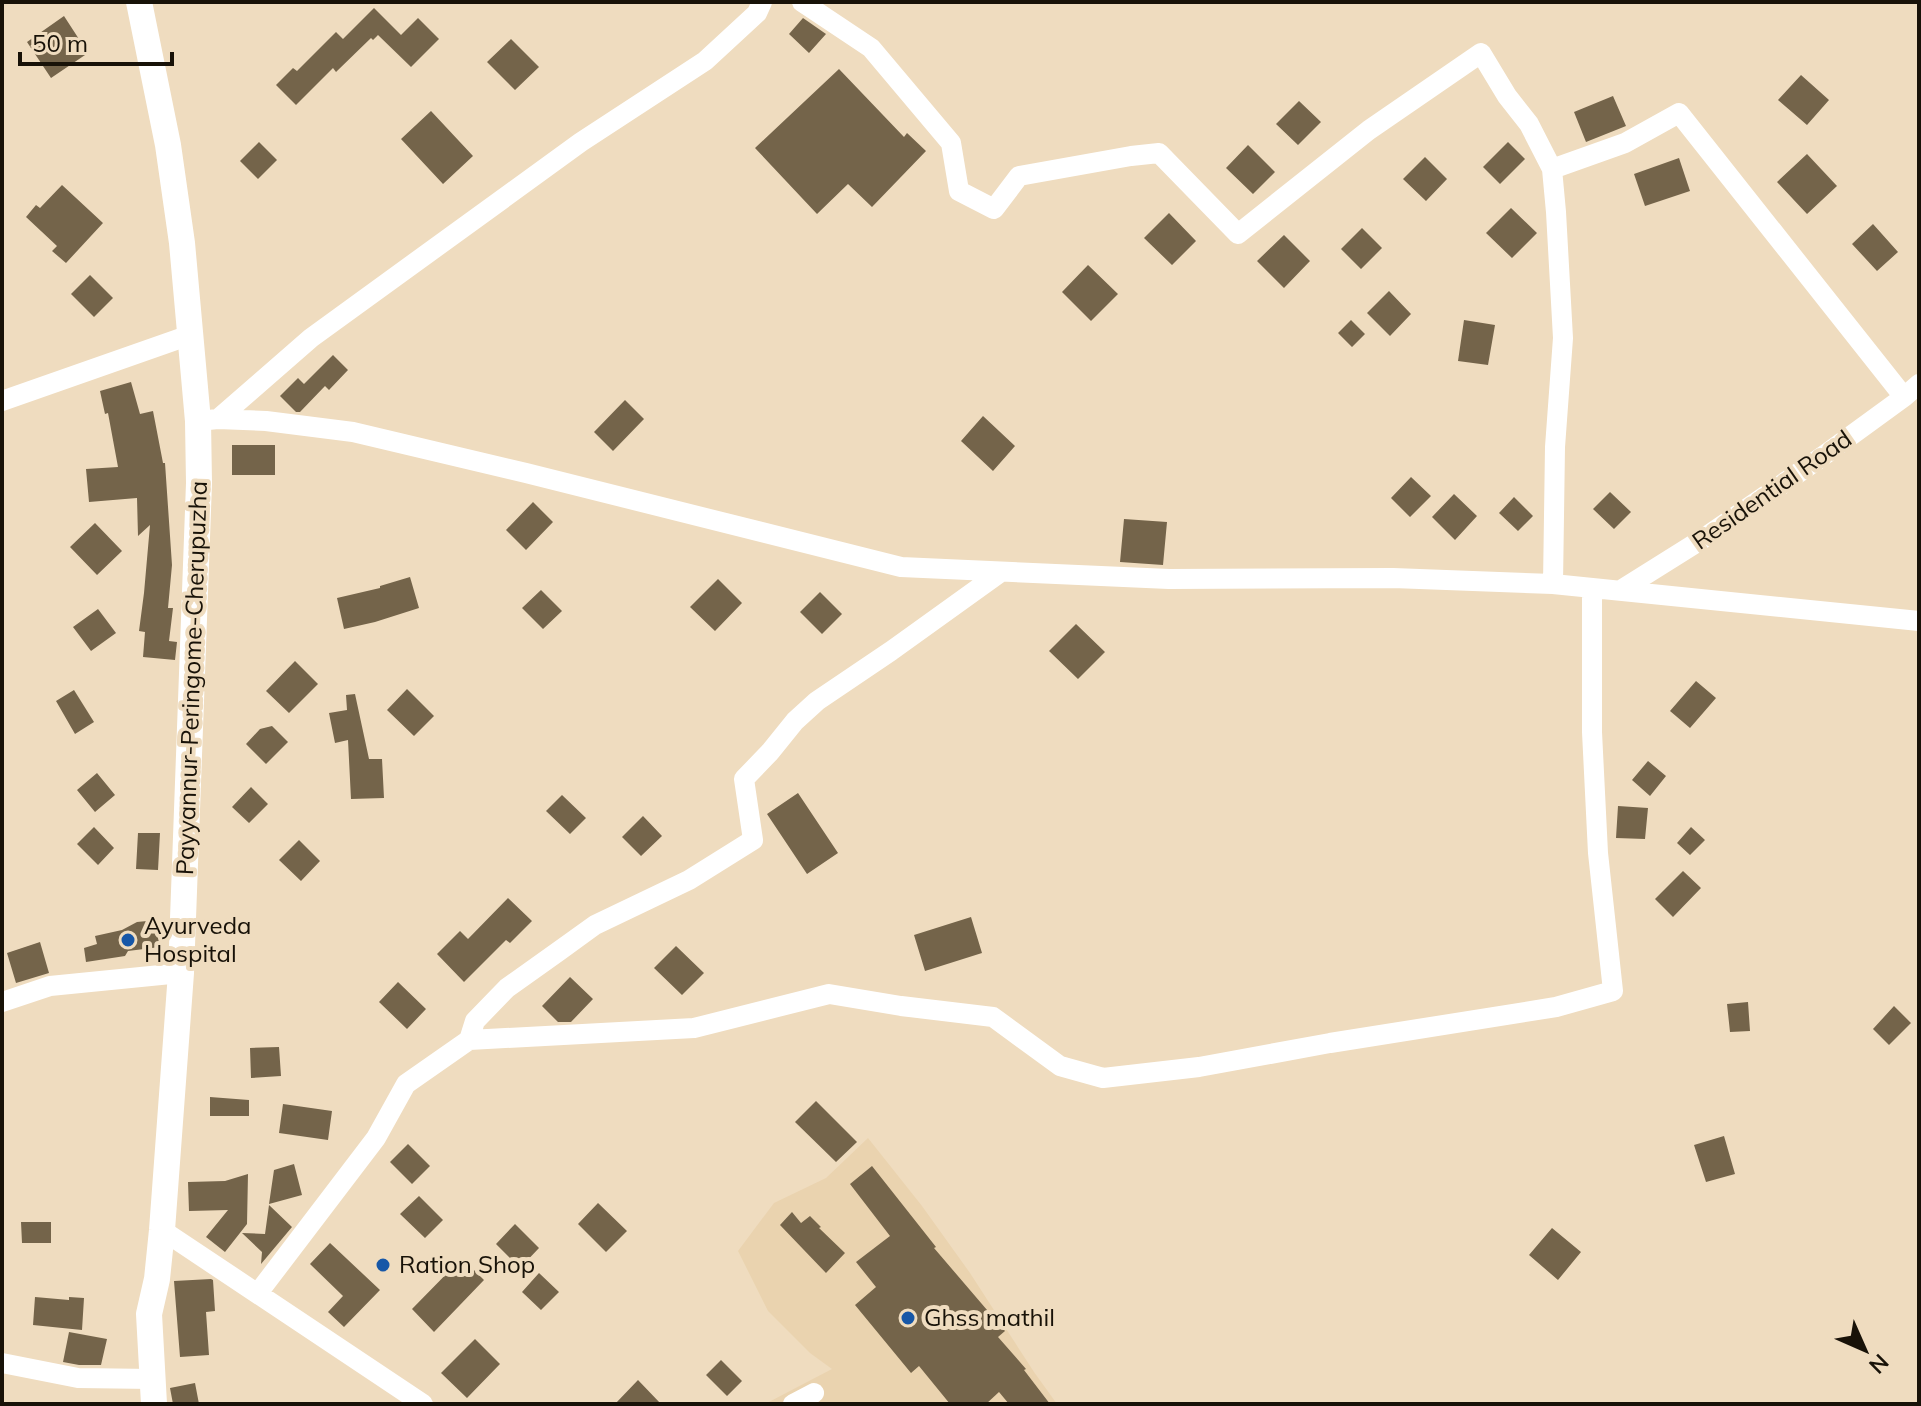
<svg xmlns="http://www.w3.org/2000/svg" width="1921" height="1406" font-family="Mulish,sans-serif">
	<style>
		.built { fill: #ead3af }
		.building { fill: #74644a }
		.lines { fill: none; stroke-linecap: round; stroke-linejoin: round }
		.minor { stroke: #fff; stroke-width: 20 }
		.major { stroke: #fff; stroke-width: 26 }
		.poi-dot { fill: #1757a7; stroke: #efdcbf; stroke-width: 3 }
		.labels { text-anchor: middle; stroke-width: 8; stroke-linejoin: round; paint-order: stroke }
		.street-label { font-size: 24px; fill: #181208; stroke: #efdcbf }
		.poi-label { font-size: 24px; fill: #181208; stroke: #efdcbf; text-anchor: start }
	</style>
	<rect width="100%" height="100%" fill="#efdcbf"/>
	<path class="built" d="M 868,1138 L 922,1206 L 970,1273 L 1034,1372 L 1057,1404 L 765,1404 L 832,1369 L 810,1353 L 768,1311 L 738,1251 L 774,1203 L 826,1178 Z"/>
	<path class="building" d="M 374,8 L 401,35 L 418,18 L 439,39 L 411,67 L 378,35 L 373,40 L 371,38 L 336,72 L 333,68 L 296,105 L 276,85 L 293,68 L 297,71 L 336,32 L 343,39 Z
		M 64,16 L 88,53 L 51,78 L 27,42 Z
		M 803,18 L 826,34 L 809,53 L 789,34 Z
		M 511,39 L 539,67 L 515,90 L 487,62 Z
		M 839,69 L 904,137 L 907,133 L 926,151 L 872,207 L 848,184 L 817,214 L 755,148 Z
		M 1801,75 L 1829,100 L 1807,125 L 1778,100 Z
		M 1613,96 L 1626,126 L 1586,142 L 1574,112 Z
		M 1299,101 L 1321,122 L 1298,145 L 1276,124 Z
		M 431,111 L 473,156 L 443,184 L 401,139 Z
		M 259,142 L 277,160 L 258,179 L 240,161 Z
		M 1508,142 L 1525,159 L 1500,184 L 1483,167 Z
		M 1248,145 L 1275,172 L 1253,194 L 1226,168 Z
		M 1807,154 L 1837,186 L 1807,214 L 1777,182 Z
		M 1425,157 L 1447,179 L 1426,201 L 1403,179 Z
		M 1679,158 L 1690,191 L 1645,206 L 1634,174 Z
		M 62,185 L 103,223 L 66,263 L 52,251 L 57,246 L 26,217 L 36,205 L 40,208 Z
		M 1511,208 L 1537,233 L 1512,258 L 1486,233 Z
		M 1169,213 L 1196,241 L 1172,265 L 1144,238 Z
		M 1873,224 L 1898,252 L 1877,271 L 1852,244 Z
		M 1362,228 L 1382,248 L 1361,269 L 1341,249 Z
		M 1284,235 L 1310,261 L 1284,288 L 1257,261 Z
		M 1088,265 L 1118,294 L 1091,321 L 1062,292 Z
		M 90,275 L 113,298 L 94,317 L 71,294 Z
		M 1389,291 L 1411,314 L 1390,336 L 1367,313 Z
		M 1351,320 L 1365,334 L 1352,347 L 1338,333 Z
		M 1464,320 L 1495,325 L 1488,365 L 1458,361 Z
		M 333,355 L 348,370 L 329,390 L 325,386 L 300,412 L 296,412 L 280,396 L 298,378 L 304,384 Z
		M 131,382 L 140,414 L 153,411 L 163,463 L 165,463 L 172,565 L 168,608 L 173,608 L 169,641 L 177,642 L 175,660 L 143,657 L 145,632 L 139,631 L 144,593 L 150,525 L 138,536 L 137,498 L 89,502 L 86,469 L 118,467 L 108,413 L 105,414 L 100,391 Z
		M 625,400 L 644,419 L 613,451 L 594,432 Z
		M 983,416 L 1015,446 L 993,471 L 961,441 Z
		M 232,445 L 275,445 L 275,475 L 232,475 Z
		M 1411,477 L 1431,496 L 1410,517 L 1391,498 Z
		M 1610,492 L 1631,512 L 1614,529 L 1593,509 Z
		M 1454,494 L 1477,516 L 1455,540 L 1432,517 Z
		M 1514,497 L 1533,516 L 1518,531 L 1499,513 Z
		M 533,502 L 553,522 L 526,550 L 506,530 Z
		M 1124,519 L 1167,522 L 1163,565 L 1120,562 Z
		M 95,523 L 122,551 L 97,575 L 70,547 Z
		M 410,577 L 419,608 L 375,622 L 344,629 L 337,598 L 380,588 L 380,586 Z
		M 718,579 L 742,603 L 715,631 L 690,607 Z
		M 541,590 L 562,611 L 543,629 L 522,608 Z
		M 820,592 L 842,614 L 822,634 L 800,612 Z
		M 98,609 L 116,633 L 91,651 L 73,627 Z
		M 1076,624 L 1105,652 L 1078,679 L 1049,651 Z
		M 295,661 L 318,684 L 289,713 L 266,691 Z
		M 1696,681 L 1716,698 L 1690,728 L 1670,711 Z
		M 407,689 L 434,716 L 414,736 L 387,710 Z
		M 74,690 L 94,722 L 75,734 L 56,701 Z
		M 355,694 L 369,759 L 382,759 L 384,798 L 351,799 L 348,740 L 335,743 L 329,713 L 347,710 L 346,695 Z
		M 272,726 L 288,742 L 266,764 L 246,744 L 260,729 Z
		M 1648,761 L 1666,776 L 1650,796 L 1632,780 Z
		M 97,773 L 115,795 L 95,812 L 77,790 Z
		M 251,787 L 268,804 L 249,823 L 232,807 Z
		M 798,793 L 838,853 L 807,874 L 767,814 Z
		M 562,795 L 586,818 L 570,834 L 546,811 Z
		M 1618,806 L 1648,808 L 1645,839 L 1616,838 Z
		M 643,816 L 662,836 L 641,856 L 622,837 Z
		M 94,827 L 114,848 L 98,865 L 77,844 Z
		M 1691,827 L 1705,840 L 1690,855 L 1677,843 Z
		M 138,833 L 160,833 L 158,870 L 136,869 Z
		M 299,840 L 320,861 L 301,881 L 279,860 Z
		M 1683,871 L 1701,888 L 1673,917 L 1655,899 Z
		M 508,898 L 532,921 L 510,943 L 506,940 L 464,982 L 437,954 L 460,931 L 468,939 Z
		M 971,917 L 982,953 L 925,971 L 914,935 Z
		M 157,920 L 160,947 L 128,951 L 125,956 L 86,962 L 84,948 L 97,944 L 95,936 L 122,930 L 137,922 Z
		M 40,942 L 49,973 L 16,983 L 7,953 Z
		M 676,946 L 704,973 L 682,995 L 654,968 Z
		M 570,977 L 593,999 L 571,1022 L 558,1022 L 542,1006 Z
		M 398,982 L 426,1009 L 407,1029 L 379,1002 Z
		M 1748,1002 L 1750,1031 L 1730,1032 L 1727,1004 Z
		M 1894,1006 L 1911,1023 L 1889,1045 L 1873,1029 Z
		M 279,1047 L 281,1076 L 251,1078 L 250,1048 Z
		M 210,1097 L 249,1100 L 249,1116 L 210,1116 Z
		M 816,1101 L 857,1142 L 836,1162 L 795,1122 Z
		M 283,1104 L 332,1111 L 328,1140 L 279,1133 Z
		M 1724,1136 L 1735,1174 L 1706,1182 L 1694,1145 Z
		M 408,1144 L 430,1166 L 412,1184 L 390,1162 Z
		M 294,1164 L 302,1195 L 269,1204 L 274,1170 Z
		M 872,1166 L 936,1247 L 934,1248 L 1005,1331 L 998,1337 L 1026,1369 L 1024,1370 L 1050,1404 L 1009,1404 L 999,1392 L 986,1404 L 950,1404 L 919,1366 L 911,1373 L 855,1305 L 876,1287 L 856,1262 L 890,1236 L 850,1184 Z
		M 248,1174 L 247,1224 L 225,1252 L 206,1237 L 228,1210 L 189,1211 L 188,1182 L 225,1181 Z
		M 419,1196 L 443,1220 L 425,1238 L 400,1214 Z
		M 598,1203 L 627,1231 L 606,1252 L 578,1224 Z
		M 269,1205 L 292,1227 L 261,1264 L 262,1252 L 242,1233 L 265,1234 Z
		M 792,1212 L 801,1223 L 810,1216 L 821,1227 L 819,1228 L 845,1253 L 826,1273 L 780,1225 Z
		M 21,1222 L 51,1222 L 51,1243 L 22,1243 Z
		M 515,1224 L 539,1248 L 520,1268 L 496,1244 Z
		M 1552,1228 L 1581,1252 L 1558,1280 L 1529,1255 Z
		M 330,1243 L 380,1290 L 344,1327 L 328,1312 L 343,1296 L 310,1264 Z
		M 462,1258 L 484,1280 L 434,1332 L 412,1309 Z
		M 539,1273 L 559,1292 L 541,1310 L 522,1292 Z
		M 211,1279 L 213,1280 L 215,1311 L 206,1312 L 209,1355 L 180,1357 L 174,1281 Z
		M 35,1297 L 69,1300 L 69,1297 L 84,1298 L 82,1330 L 33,1325 Z
		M 69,1332 L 107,1339 L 101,1365 L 79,1365 L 63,1362 Z
		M 475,1339 L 500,1364 L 467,1398 L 441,1373 Z
		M 721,1360 L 742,1381 L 727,1396 L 706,1375 Z
		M 638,1380 L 661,1404 L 615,1404 Z
		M 195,1383 L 199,1404 L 173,1404 L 170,1388 Z"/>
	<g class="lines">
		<path class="minor" d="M 802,2 L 871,48 L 951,143 L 959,191 L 994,209 L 1019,176 L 1131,156 L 1159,153 L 1238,234 L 1369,130 L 1481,53 L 1507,96 L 1529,124 L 1552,169 L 1556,212 L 1563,338 L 1555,447 L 1553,584
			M 1552,169 L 1625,143 L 1679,113 L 1904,397
			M 2,401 L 190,335
			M 218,419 L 311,338 L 581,142 L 705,61 L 757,13 L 762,2
			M 198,421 L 218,419 L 266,421 L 353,432 L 526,473 L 901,567 L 1169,579 L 1393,578 L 1553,584 L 1919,621
			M 1621,590 L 1704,538 L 1823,456 L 1904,397 L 1919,384
			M 2,1002 L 50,986 L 181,973
			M 469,1040 L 475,1021 L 507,988 L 559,951 L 595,925 L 689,880 L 753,840 L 744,779 L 770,752 L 795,721 L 817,701 L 891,651 L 1001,572
			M 162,1230 L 423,1404
			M 258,1293 L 376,1138 L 406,1084 L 469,1040 L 694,1028 L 829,994 L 901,1006 L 993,1017 L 1060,1066 L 1103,1078 L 1199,1067 L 1330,1043 L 1556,1007 L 1613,991 L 1598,853 L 1592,732 L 1592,588
			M 2,1363 L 78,1378 L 153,1379
			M 793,1404 L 814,1393"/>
		<path class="major" d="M 139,2 L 168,145 L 182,243 L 198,421 L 199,483 L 181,973 L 162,1230 L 157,1279 L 149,1314 L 154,1404"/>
	</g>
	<g class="poi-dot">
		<circle cx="128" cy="940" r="8"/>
		<circle cx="383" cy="1265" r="8"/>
		<circle cx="908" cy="1318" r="8"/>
	</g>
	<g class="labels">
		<g class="street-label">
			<text transform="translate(1772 490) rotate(-35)" y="8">Residential Road</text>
			<text transform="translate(192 678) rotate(-88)" y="8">Payyannur-Peringome-Cherupuzha</text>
		</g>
		<g class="poi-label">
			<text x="144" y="934">Ayurveda<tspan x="144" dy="28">Hospital</tspan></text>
			<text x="399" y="1273">Ration Shop</text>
			<text x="924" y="1326">Ghss mathil</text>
		</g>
	</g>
	<rect width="1921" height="1406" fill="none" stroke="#181208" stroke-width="8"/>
	<g transform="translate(1865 1350) rotate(135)" stroke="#efdcbf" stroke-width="6" paint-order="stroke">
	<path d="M0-6L14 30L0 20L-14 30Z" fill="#181208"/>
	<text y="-12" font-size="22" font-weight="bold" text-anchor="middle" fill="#181208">N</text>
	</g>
	<path d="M20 52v12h152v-12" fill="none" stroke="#181208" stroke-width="4"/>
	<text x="32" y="52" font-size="24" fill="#181208" stroke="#efdcbf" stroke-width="6" paint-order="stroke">50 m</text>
</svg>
